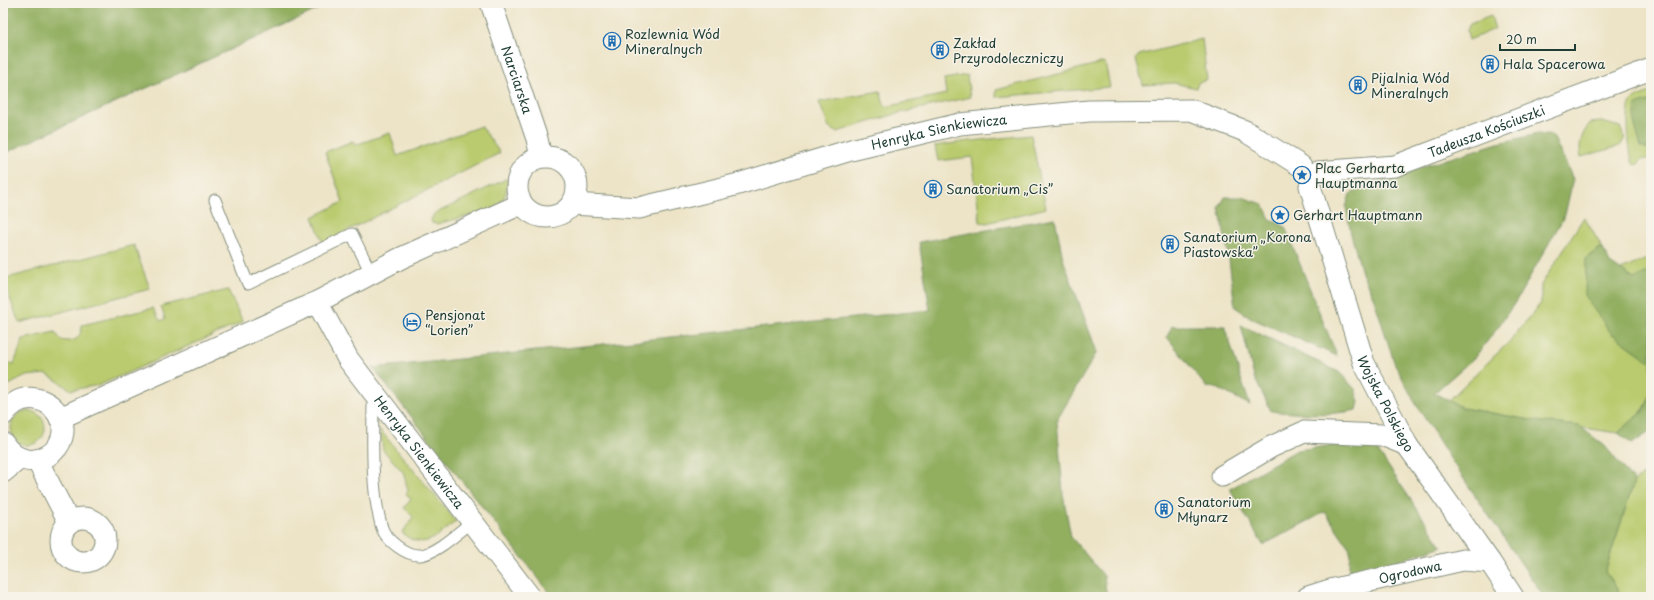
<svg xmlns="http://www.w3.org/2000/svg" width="1654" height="600" font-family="'Playpen Sans',sans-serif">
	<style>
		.green { fill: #b9cb6e; stroke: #6c8451 }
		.forest { fill: #92af61; stroke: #58764a }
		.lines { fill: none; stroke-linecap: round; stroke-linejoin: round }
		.lane-casing { stroke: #86907e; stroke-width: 13 }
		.street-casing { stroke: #86907e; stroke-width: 23 }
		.lane { stroke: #fff; stroke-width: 11 }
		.street { stroke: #fff; stroke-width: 21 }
		.labels { text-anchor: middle; stroke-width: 3; stroke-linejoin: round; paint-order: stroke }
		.poi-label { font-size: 13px; fill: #1f3d34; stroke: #f7f3e8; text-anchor: start }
		.street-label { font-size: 13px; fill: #1f3d34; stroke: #f7f3e8 }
	</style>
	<rect width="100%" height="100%" fill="#f7f3e8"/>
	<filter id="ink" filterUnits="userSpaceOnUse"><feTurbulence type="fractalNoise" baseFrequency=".025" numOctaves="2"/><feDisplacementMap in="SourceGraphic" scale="8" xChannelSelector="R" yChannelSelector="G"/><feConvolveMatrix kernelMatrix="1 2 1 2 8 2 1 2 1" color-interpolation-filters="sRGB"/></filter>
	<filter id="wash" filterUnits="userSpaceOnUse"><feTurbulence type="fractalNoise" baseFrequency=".012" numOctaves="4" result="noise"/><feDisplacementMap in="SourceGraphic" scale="16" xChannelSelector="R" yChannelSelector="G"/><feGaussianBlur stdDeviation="0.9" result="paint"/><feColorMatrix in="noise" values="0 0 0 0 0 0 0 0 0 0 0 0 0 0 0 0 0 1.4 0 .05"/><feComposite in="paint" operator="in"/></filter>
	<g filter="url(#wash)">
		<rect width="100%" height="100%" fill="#ede4c7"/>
		<path class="green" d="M 1491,16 L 1495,29 L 1469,40 L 1467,30 L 1470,24 Z
			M 1202,39 L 1207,80 L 1198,83 L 1196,88 L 1174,83 L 1143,85 L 1136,59 L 1139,55 Z
			M 1105,62 L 1110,87 L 996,97 L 996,90 Z
			M 967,75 L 970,97 L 896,114 L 837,132 L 829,128 L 819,102 L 880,91 L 885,107 L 946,94 L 944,79 Z
			M 1651,92 L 1651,158 L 1642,160 L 1637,165 L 1633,164 C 1629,154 1625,110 1631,102 C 1636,96 1645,94 1651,92 Z
			M 1602,122 L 1620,127 L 1625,138 L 1620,146 L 1581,157 C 1578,143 1582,134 1590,123 Z
			M 481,126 L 500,153 L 323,243 L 313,217 L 343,202 L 325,152 L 353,141 L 355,145 L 390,133 L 397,156 Z
			M 1031,135 L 1046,208 L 987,223 L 980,222 L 972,157 L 938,161 L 935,146 L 961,142 Z
			M 506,179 L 508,181 C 506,195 504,202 492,210 L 437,224 L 432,223 L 431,219 L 434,214 Z
			M 1584,217 L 1602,247 L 1586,258 L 1611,333 L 1651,362 C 1651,406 1651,405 1618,433 L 1542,422 L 1463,408 L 1449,400 L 1510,341 L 1541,303 L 1541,285 Z
			M 134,245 L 150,289 L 19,323 L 3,279 Z
			M 1651,257 L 1651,342 L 1621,270 Z
			M 228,290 L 243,322 L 100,385 L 71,390 L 47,374 L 26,376 L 3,388 L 3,361 L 14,364 L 23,339 L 55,332 L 61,340 C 74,343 81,339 82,325 L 153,308 L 160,321 L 165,319 L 161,306 Z
			M11 428a17 17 0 1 1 34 0a17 17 0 1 1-34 0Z
			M 380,430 L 456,521 C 438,536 424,552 402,533 L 413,517 L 404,508 L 411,499 L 406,494 L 408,490 L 403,472 L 383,450 Z
			M 1651,469 L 1651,597 L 1623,597 L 1605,572 L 1634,482 Z"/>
		<path class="forest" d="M 3,3 L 332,3 L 3,154 Z
			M 1651,100 L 1651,150 L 1641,147 L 1634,122 L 1636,105 Z
			M 1538,134 L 1553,136 L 1573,179 L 1565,215 L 1516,301 L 1496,330 L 1475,357 L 1434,393 L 1463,408 L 1542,422 L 1579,426 L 1605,446 L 1634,482 L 1605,572 L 1623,597 L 1544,597 L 1453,463 L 1414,401 L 1394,362 L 1374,299 L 1362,273 L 1351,234 L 1346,207 L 1350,194 L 1390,177 L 1498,143 Z
			M 1225,197 L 1242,197 L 1263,204 L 1270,219 L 1285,227 L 1337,356 L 1253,319 L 1235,307 L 1228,252 L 1219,208 Z
			M 1055,218 L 1063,259 L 1097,352 L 1057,420 L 1063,494 L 1071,537 L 1104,576 L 1106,591 L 1109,597 L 553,597 L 373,368 L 930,310 L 919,242 Z
			M 1602,247 L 1610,263 L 1634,279 L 1651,270 L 1651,362 L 1611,333 L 1585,297 L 1586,258 Z
			M 1241,325 L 1339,372 L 1355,389 L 1359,402 L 1357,410 C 1328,416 1300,414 1271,411 L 1254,377 Z
			M 1172,326 L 1225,326 L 1242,382 L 1250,405 L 1213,386 L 1207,388 L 1167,337 Z
			M 1651,394 L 1651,431 L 1632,444 L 1618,433 L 1644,410 Z
			M 1374,445 L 1442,546 L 1348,578 L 1350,549 L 1325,512 L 1263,545 L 1230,489 L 1297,450 L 1328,446 Z"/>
	</g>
	<g filter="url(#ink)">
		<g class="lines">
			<defs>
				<path id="lane" d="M 215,200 L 248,284 L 352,234 L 371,273
					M 373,394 C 373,435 370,489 382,528 C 386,540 406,556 420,555 C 436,554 460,531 473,521"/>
				<g id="street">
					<path id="s1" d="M 491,3 L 537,139 L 541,157"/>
					<circle cx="547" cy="187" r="30"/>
					<path id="s2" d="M 1317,172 L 1395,166 L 1651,69"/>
					<path id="s3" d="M 1310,186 L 1364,363 L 1407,445 L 1490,562 L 1513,597"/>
					<path id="s4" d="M 572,204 L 639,208 L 735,185 L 851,150 L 960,124 L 1089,111 L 1191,110 L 1245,131 L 1301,166"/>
					<path id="s5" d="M 317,302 L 348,359 L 530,597"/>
					<path d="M 3,415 C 11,404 22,396 36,399 C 46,401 52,405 58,414 C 79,446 29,483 3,443"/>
					<path d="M 60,418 L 317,302 L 401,258 L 521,204"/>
					<path d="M 37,460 L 69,522"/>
					<path d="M 3,472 L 19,459"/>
					<path d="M 1222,476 L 1271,447 L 1304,432 L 1382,435 L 1407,445"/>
					<circle cx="83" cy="540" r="22"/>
					<path id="s6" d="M 1308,597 L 1330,590 L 1463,560 L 1490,562"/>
				</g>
			</defs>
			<use href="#lane" class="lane-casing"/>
			<use href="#street" class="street-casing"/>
			<use href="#lane" class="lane"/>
			<use href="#street" class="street"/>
		</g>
	</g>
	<defs>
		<symbol id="building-ring" viewBox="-11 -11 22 22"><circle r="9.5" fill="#f7f3e8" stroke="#1f6fb2" stroke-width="1.5"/><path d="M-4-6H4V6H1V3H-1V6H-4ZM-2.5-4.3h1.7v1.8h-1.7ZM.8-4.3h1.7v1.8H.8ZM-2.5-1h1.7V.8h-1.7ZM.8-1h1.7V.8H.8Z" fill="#1f6fb2"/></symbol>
		<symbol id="sight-ring" viewBox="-11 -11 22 22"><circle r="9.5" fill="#f7f3e8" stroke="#1f6fb2" stroke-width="1.5"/><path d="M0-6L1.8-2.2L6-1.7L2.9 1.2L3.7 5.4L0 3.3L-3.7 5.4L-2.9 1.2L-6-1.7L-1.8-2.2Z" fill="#1f6fb2"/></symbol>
		<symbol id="hotel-ring" viewBox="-11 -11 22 22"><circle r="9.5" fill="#f7f3e8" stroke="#1f6fb2" stroke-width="1.5"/><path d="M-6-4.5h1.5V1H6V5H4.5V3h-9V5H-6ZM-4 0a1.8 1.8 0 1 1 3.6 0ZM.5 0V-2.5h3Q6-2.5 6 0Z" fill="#1f6fb2"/></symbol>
	</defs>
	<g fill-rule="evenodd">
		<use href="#building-ring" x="602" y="31" width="20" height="20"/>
		<use href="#building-ring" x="930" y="40" width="20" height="20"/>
		<use href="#building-ring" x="1480" y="54" width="20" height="20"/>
		<use href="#building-ring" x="1348" y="75" width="20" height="20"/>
		<use href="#sight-ring" x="1292" y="165" width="20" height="20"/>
		<use href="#building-ring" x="923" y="179" width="20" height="20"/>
		<use href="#sight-ring" x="1270" y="205" width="20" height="20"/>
		<use href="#building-ring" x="1160" y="234" width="20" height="20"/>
		<use href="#hotel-ring" x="402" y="312" width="20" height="20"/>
		<use href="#building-ring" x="1154" y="499" width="20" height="20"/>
	</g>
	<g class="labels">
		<g class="poi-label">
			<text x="625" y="39">Rozlewnia Wód<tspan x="625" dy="15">Mineralnych</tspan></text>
			<text x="953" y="48">Zakład<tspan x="953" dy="15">Przyrodoleczniczy</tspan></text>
			<text x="1503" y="69">Hala Spacerowa</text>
			<text x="1371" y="83">Pijalnia Wód<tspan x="1371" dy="15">Mineralnych</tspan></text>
			<text x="1315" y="173">Plac Gerharta<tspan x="1315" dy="15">Hauptmanna</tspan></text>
			<text x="946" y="194">Sanatorium „Cis”</text>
			<text x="1293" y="220">Gerhart Hauptmann</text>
			<text x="1183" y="242">Sanatorium „Korona<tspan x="1183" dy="15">Piastowska”</tspan></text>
			<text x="425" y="320">Pensjonat<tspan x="425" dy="15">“Lorien”</tspan></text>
			<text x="1177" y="507">Sanatorium<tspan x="1177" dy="15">Młynarz</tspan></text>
		</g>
		<g class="street-label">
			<text dy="5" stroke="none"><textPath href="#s1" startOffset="81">Narciarska</textPath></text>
			<text dy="5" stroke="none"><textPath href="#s2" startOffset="176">Tadeusza Kościuszki</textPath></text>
			<text dy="5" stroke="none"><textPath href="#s4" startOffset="377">Henryka Sienkiewicza</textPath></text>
			<text dy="5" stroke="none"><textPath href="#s3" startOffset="231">Wojska Polskiego</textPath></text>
			<text dy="5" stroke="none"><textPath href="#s5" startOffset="182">Henryka Sienkiewicza</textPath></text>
			<text dy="5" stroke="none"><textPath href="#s6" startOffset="105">Ogrodowa</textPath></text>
		</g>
	</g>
	<rect width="1654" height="600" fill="none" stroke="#f7f3e8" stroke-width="16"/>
	<path d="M1500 44v6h75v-6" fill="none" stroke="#1f3d34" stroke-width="2"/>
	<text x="1506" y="44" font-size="12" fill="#1f3d34" stroke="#f7f3e8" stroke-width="3" paint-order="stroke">20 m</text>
</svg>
